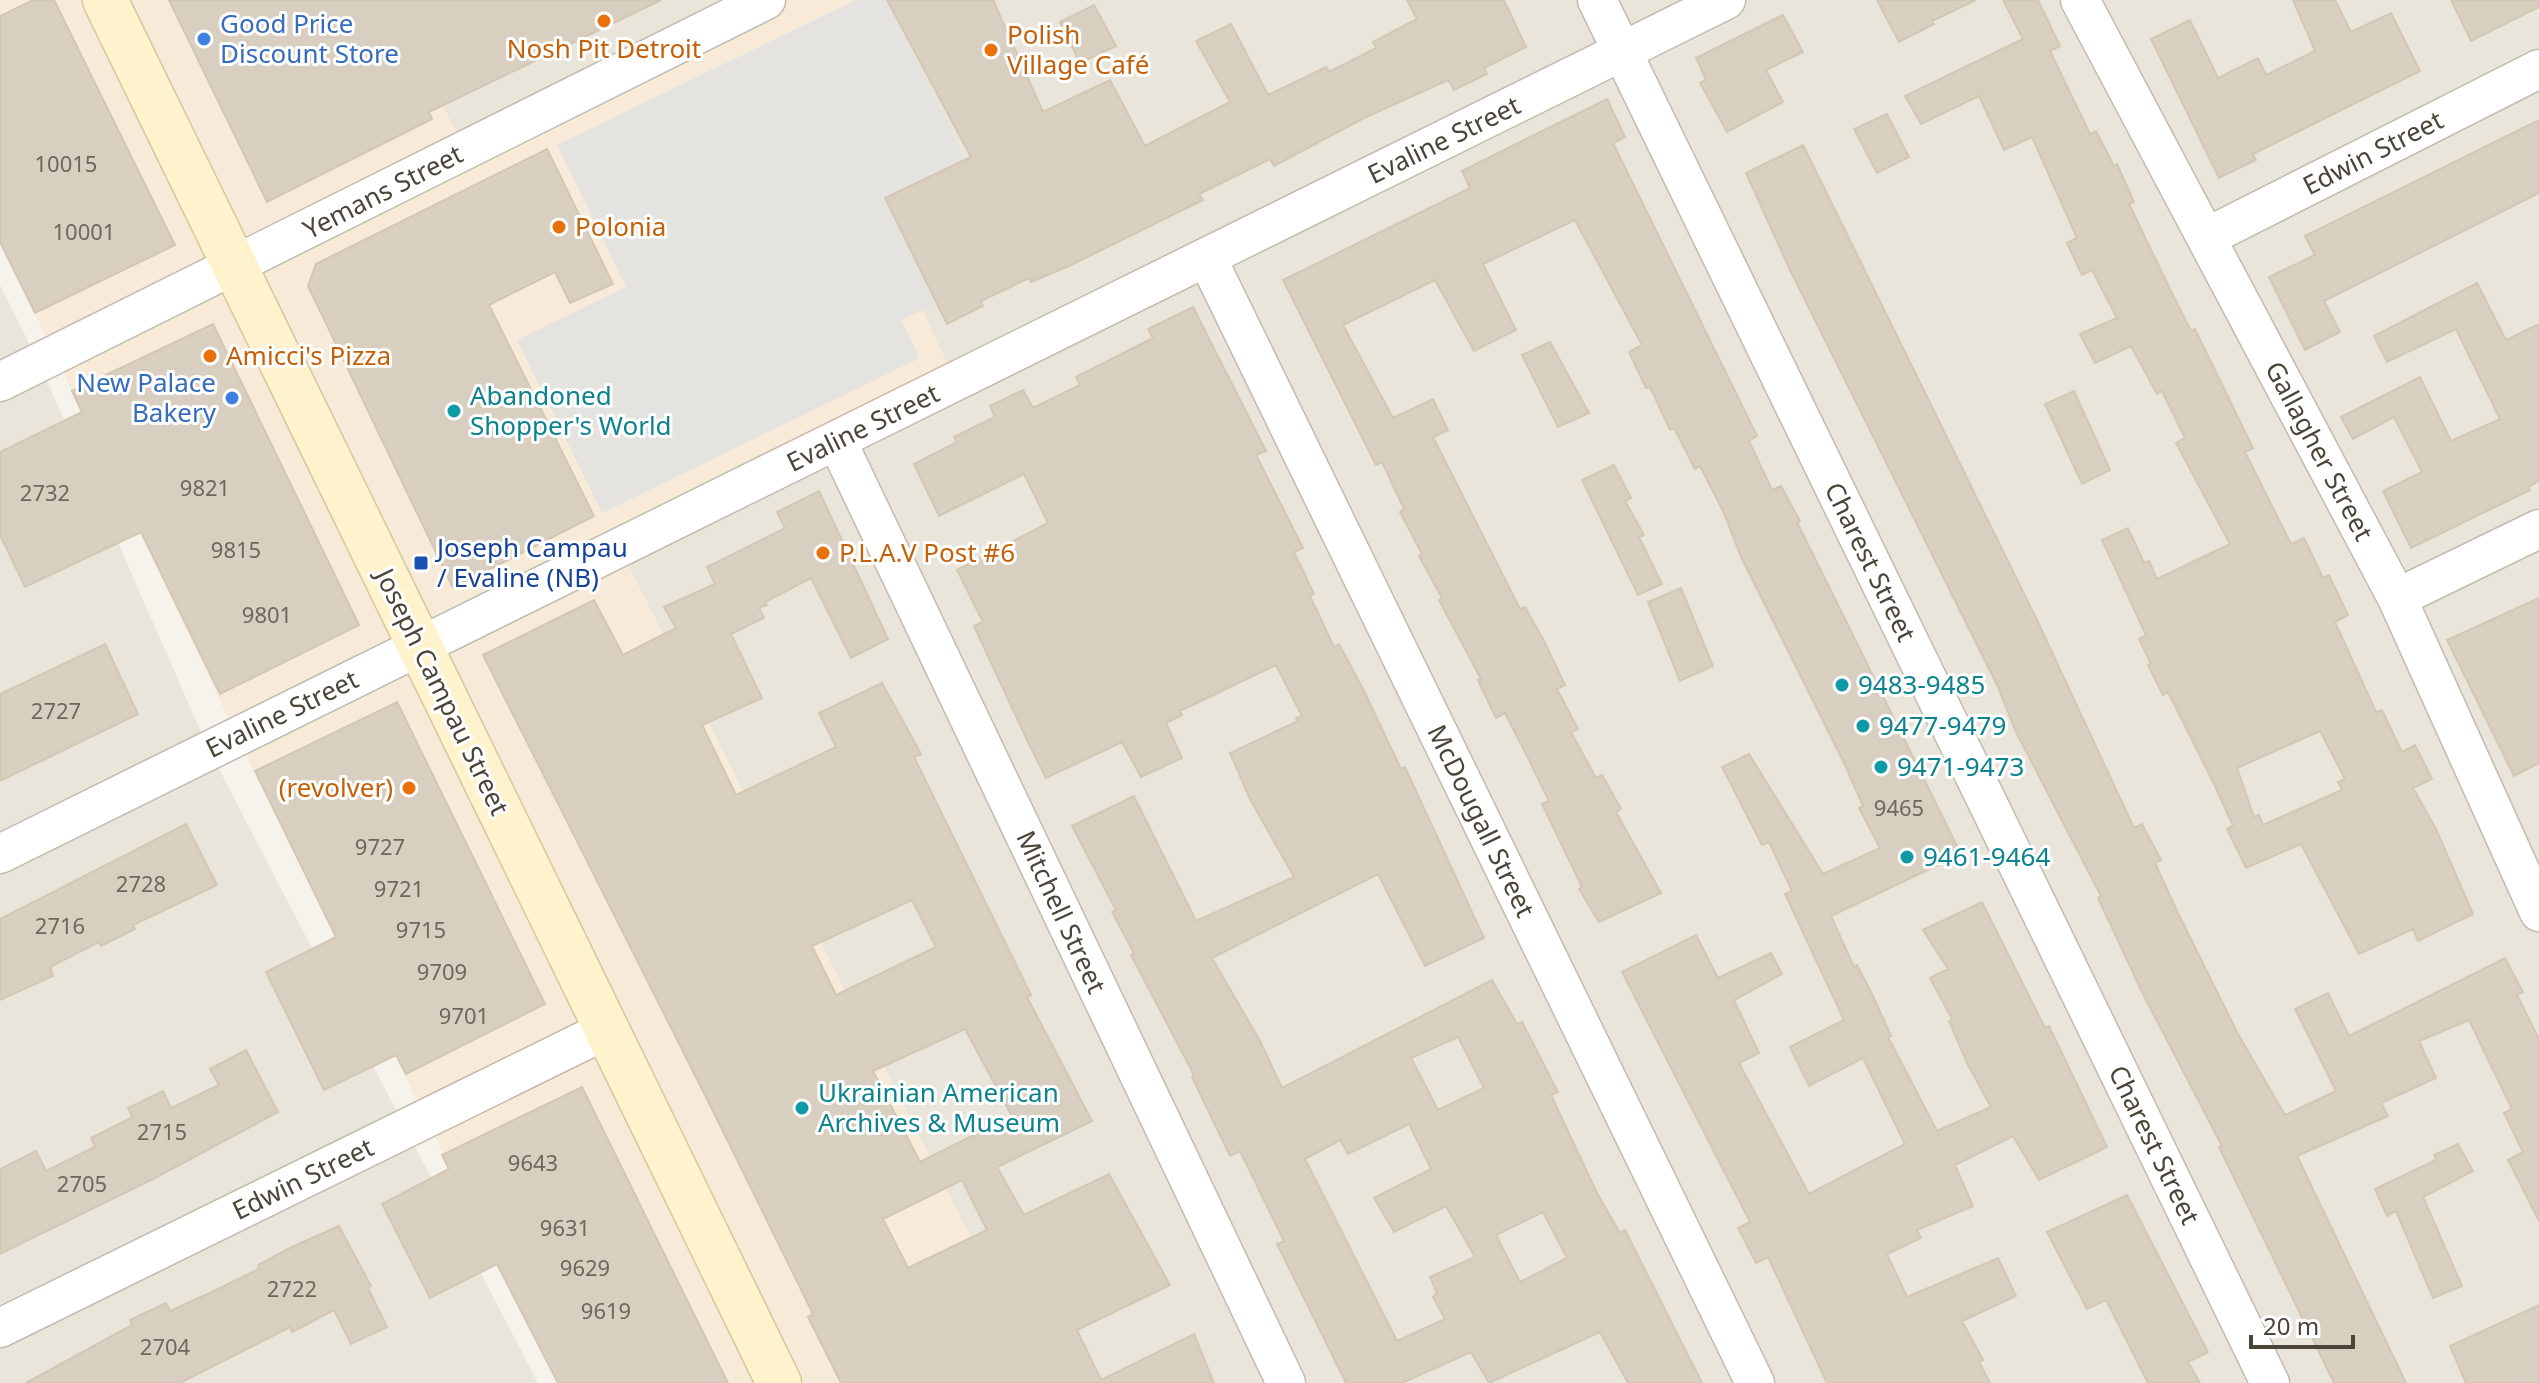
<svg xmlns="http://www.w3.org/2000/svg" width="2539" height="1383" font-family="'Noto Sans',sans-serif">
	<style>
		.residential { fill: #eae5da }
		.commercial { fill: #f7ead8 }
		.parking { fill: #e5e3e0 }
		.building { fill: #d8cfc1; stroke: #d3c7b4; stroke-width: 2; fill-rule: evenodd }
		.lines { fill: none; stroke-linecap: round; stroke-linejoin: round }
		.street-casing { stroke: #c2bbae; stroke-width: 41 }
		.secondary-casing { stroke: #d6c79b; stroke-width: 47 }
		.street { stroke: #fff; stroke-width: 38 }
		.secondary { stroke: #fff3cd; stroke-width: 44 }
		.food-dot { fill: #e8710a; stroke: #fff; stroke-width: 3 }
		.shop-dot { fill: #3f7fe0; stroke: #fff; stroke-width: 3 }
		.culture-dot { fill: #0f9aa8; stroke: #fff; stroke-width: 3 }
		.transit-dot { fill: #1a4fb4; stroke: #fff; stroke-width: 3 }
		.labels { text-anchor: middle; stroke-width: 6; stroke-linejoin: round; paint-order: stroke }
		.number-label { font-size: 22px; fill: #6e675b }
		.shop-label { font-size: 26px; fill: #366cbe; stroke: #fff; text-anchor: start }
		.food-label { font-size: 26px; fill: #c56008; stroke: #fff; text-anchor: start }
		.street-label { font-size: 26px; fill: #4b4439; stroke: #fff }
		.culture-label { font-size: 26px; fill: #0d838f; stroke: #fff; text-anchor: start }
		.transit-label { font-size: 26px; fill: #164399; stroke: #fff; text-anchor: start }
	</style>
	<rect width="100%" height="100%" fill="#f6f3ec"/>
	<path class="residential" d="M 386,0 L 787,0 L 468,155 Z
		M 877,0 L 2539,0 L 2539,1383 L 1045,1383 L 619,548 L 871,201 Z
		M 0,285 L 39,363 L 209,750 L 538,1383 L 0,1383 Z"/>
	<path class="commercial" d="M 0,0 L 386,0 L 469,155 L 787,0 L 877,0 L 872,202 L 956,382 L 619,549 L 1045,1383 L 557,1383 L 246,755 L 0,240 Z"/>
	<path class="parking" d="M 856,0 L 887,0 L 965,159 L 885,198 L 936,303 L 901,320 L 920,358 L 602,513 L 517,340 L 626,287 L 557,145 Z"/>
	<path class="building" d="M 33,0 L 54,0 L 175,245 L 35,313 L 0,242 L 0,16 Z
		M 169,0 L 661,0 L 429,112 L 432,119 L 267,202 Z
		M 887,0 L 993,0 L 1043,112 L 1110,80 L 1145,146 L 1230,102 L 1196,41 L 1231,24 L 1268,95 L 1326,67 L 1329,72 L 1376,48 L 1373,42 L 1417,19 L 1407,0 L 1504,0 L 1526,47 L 1484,68 L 1487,74 L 1454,90 L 1448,80 L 1364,118 L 1274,166 L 1270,159 L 1199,194 L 1203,200 L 1071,265 L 1031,282 L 1029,278 L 981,301 L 983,306 L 947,324 L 885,198 L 971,157 Z
		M 1877,0 L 1976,0 L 1932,21 L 1934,24 L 1899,42 Z
		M 2003,0 L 2038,0 L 2060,46 L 2050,51 L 2090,134 L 2096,131 L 2114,166 L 2117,164 L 2134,202 L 2129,204 L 2168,285 L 2191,331 L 2195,329 L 2253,448 L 2245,452 L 2291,544 L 2304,538 L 2323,578 L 2329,575 L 2348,615 L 2335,622 L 2376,712 L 2382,710 L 2402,752 L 2415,745 L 2432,779 L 2413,788 L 2436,829 L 2473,914 L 2418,941 L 2413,929 L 2359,954 L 2301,844 L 2246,868 L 2227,829 L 2233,826 L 2215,786 L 2168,692 L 2163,695 L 2148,665 L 2151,664 L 2139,639 L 2146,635 L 2102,540 L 2128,528 L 2144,563 L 2149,561 L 2157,579 L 2230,544 L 2176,443 L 2185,438 L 2162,391 L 2157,394 L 2131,346 L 2095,363 L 2080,334 L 2117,318 L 2092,270 L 2082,275 L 2067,243 L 2077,238 L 2032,137 L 2004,150 L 1979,96 L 1921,124 L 1905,96 L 2023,39 ZM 2320,731 L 2345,779 L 2338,782 L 2342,790 L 2263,825 L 2259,815 L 2254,817 L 2237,768 Z
		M 2293,0 L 2335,0 L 2351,32 L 2391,13 L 2420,71 L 2253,154 L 2256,160 L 2219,178 L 2151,39 L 2190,20 L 2218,78 L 2258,58 L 2266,75 L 2315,51 Z
		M 2451,0 L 2539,0 L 2539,7 L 2471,41 Z
		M 1094,5 L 1116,46 L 1080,63 L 1060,22 Z
		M 1783,15 L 1803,52 L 1766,70 L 1783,102 L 1727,132 L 1700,83 L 1706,80 L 1696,58 Z
		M 1607,99 L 1625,137 L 1613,143 L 1757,436 L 1749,441 L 1772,490 L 1781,486 L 1800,521 L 1797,522 L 1961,854 L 1831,916 L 1854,967 L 1857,965 L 1872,994 L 1891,1036 L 1888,1037 L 1937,1131 L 1991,1107 L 1968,1065 L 1949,1021 L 1952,1019 L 1930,978 L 1948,969 L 1923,930 L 1982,902 L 2045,1028 L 2049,1026 L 2107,1147 L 2039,1180 L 2013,1136 L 1955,1165 L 1973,1206 L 1917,1230 L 1921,1238 L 1887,1254 L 1907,1297 L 1998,1258 L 2016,1296 L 1962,1321 L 1983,1360 L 1979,1362 L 1990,1383 L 1827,1383 L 1768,1257 L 1756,1263 L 1738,1228 L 1750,1222 L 1622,972 L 1696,935 L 1718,978 L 1771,953 L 1782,974 L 1734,1000 L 1759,1053 L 1739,1063 L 1809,1194 L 1905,1144 L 1863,1058 L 1809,1086 L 1790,1047 L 1844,1020 L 1785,894 L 1792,891 L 1769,842 L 1762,845 L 1722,767 L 1749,754 L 1823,874 L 1880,848 L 1859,808 L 1863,806 L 1844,763 L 1741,557 L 1724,513 L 1700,466 L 1695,469 L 1674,428 L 1670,430 L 1650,387 L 1646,388 L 1629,352 L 1642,345 L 1575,220 L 1483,264 L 1516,330 L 1474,351 L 1435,280 L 1343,325 L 1393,418 L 1433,399 L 1448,430 L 1433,437 L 1520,609 L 1525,607 L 1544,641 L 1565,685 L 1557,689 L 1578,729 L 1571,732 L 1596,778 L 1602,775 L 1621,809 L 1616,812 L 1661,893 L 1599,922 L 1579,889 L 1582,887 L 1542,804 L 1549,801 L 1529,760 L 1505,713 L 1496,718 L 1478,680 L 1481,679 L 1439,600 L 1442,598 L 1419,556 L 1422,554 L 1400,512 L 1404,509 L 1382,462 L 1376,465 L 1283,280 L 1470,188 L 1462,171 Z
		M 1887,114 L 1909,157 L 1877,173 L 1854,129 Z
		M 2539,120 L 2539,193 L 2324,301 L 2340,332 L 2305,350 L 2269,277 L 2315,255 L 2305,236 Z
		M 1803,145 L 2036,618 L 2134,828 L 2142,824 L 2161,860 L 2155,863 L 2177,911 L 2238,1034 L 2285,1115 L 2336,1091 L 2295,1009 L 2328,993 L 2349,1036 L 2505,958 L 2523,992 L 2517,995 L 2539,1039 L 2539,1221 L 2508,1160 L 2523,1152 L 2504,1113 L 2512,1109 L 2469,1020 L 2419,1041 L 2436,1078 L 2381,1103 L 2388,1116 L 2297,1156 L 2406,1383 L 2334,1383 L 2219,1147 L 2222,1146 L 2144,996 L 2098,898 L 2101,896 L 2015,730 L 1998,687 L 1790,270 L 1746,173 Z
		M 547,149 L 613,284 L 570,303 L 555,272 L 489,305 L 594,516 L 453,588 L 308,286 L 316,264 Z
		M 2477,283 L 2506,340 L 2539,324 L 2539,481 L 2528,487 L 2530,490 L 2411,548 L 2383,491 L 2422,472 L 2394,417 L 2353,439 L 2341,417 L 2420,377 L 2451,441 L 2500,419 L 2456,329 L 2387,362 L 2374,336 Z
		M 1193,307 L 1266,451 L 1256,455 L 1303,548 L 1294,552 L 1314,594 L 1310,596 L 1334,647 L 1339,644 L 1362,687 L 1401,769 L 1405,767 L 1484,938 L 1425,966 L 1378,874 L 1212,958 L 1260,1041 L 1282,1088 L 1492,980 L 1517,1024 L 1522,1022 L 1558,1092 L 1551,1095 L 1597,1193 L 1620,1233 L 1625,1230 L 1702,1383 L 1628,1383 L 1600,1332 L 1489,1383 L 1471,1352 L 1402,1383 L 1346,1383 L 1277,1244 L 1284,1241 L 1240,1151 L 1230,1156 L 1192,1077 L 1194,1075 L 1131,955 L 1134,953 L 1112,912 L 1116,910 L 1072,826 L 1134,796 L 1196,921 L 1294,877 L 1250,799 L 1230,753 L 1298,721 L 1296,718 L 1302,716 L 1276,665 L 1180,711 L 1182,715 L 1166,723 L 1182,758 L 1141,777 L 1122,742 L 1046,778 L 1028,742 L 974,626 L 983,622 L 957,570 L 1048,523 L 1024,474 L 939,516 L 914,464 L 957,442 L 954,437 L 995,417 L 990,406 L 1023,390 L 1033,408 L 1080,385 L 1076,377 L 1153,338 L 1148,329 ZM 1458,1037 L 1484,1088 L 1438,1110 L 1411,1058 ZM 1409,1124 L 1431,1169 L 1374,1198 L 1394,1232 L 1446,1206 L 1475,1257 L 1430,1277 L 1437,1293 L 1433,1297 L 1445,1319 L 1397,1341 L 1305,1159 L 1340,1140 L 1348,1154 ZM 1543,1212 L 1567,1258 L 1520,1282 L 1496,1235 Z
		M 213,324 L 359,625 L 220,694 L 141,532 L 25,587 L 0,535 L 0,452 L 82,412 L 72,391 Z
		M 1550,342 L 1589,413 L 1558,427 L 1522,355 Z
		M 2074,391 L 2110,470 L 2082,484 L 2045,404 Z
		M 1614,465 L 1631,498 L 1625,501 L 1644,535 L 1639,537 L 1662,584 L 1638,595 L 1582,480 Z
		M 819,491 L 888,639 L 851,658 L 811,578 L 765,602 L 767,605 L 759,608 L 764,618 L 731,634 L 762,698 L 702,725 L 736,795 L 836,747 L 819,713 L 882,683 L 921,754 L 914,757 L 1031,995 L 1027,997 L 1092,1121 L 997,1167 L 1024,1215 L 1109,1174 L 1170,1285 L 1077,1330 L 1101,1380 L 1194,1334 L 1214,1383 L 841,1383 L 808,1317 L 813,1314 L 709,1103 L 483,655 L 594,600 L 623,655 L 676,628 L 664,607 L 715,584 L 707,567 L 785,528 L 777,512 ZM 912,900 L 936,947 L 836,995 L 812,946 ZM 965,1029 L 1012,1116 L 920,1162 L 873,1071 ZM 962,1180 L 987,1230 L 908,1268 L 883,1219 Z
		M 1681,588 L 1713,666 L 1680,681 L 1648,602 Z
		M 2539,598 L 2539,763 L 2514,776 L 2447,640 Z
		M 105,644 L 138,714 L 0,781 L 0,694 Z
		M 397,702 L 545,1004 L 406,1074 L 396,1055 L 324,1090 L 266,972 L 336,937 L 255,771 Z
		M 186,824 L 217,885 L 133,925 L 135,929 L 101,946 L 99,942 L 50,967 L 53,976 L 0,1000 L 0,919 Z
		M 246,1050 L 278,1112 L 155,1178 L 0,1254 L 0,1169 L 36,1151 L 46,1171 L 95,1147 L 91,1138 L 133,1117 L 128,1108 L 163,1091 L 171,1108 L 219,1085 L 210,1069 Z
		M 582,1087 L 686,1298 L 728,1383 L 558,1383 L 497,1264 L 430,1298 L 382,1204 L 449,1169 L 442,1155 Z
		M 2458,1144 L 2473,1171 L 2423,1197 L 2462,1286 L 2433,1298 L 2396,1211 L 2387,1216 L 2375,1189 L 2436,1160 L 2434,1155 Z
		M 2127,1195 L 2208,1352 L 2188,1362 L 2200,1383 L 2148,1383 L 2106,1300 L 2087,1309 L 2047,1232 Z
		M 339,1226 L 371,1286 L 368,1288 L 387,1327 L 351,1344 L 334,1310 L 292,1332 L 290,1327 L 180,1383 L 26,1383 L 132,1325 L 130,1320 L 166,1303 L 170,1311 L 212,1292 L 259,1269 L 258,1265 L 292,1247 Z
		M 2539,1305 L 2539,1383 L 2466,1383 L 2450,1346 Z"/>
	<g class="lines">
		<defs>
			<path id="street" d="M 1597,0 L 2270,1383
				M 2080,0 L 2397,598 L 2539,912
				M 2207,237 L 2539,69
				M 1207,258 L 1755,1383
				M 0,382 L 766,0
				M 837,441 L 1286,1383
				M 2397,598 L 2539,529
				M 0,854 L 1726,0
				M 0,1328 L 606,1030"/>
			<path id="secondary" d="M 105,0 L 779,1383"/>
		</defs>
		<use href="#street" class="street-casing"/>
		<use href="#secondary" class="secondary-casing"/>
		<use href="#street" class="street"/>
		<use href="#secondary" class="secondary"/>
	</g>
	<g class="food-dot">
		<circle cx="604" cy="21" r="8"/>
		<circle cx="991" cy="50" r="8"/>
		<circle cx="559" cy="227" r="8"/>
		<circle cx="210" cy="356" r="8"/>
		<circle cx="823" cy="553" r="8"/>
		<circle cx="409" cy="788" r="8"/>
	</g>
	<g class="shop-dot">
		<circle cx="204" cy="39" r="8"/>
		<circle cx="232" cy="398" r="8"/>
	</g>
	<g class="culture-dot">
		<circle cx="454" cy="411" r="8"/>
		<circle cx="1842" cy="685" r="8"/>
		<circle cx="1863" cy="726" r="8"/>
		<circle cx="1881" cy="767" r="8"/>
		<circle cx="1907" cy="857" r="8"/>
		<circle cx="802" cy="1108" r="8"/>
	</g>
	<rect class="transit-dot" x="413" y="555" width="16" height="16" rx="4"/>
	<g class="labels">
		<g class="number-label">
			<text x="66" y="172">10015</text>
			<text x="84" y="240">10001</text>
			<text x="205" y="496">9821</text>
			<text x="45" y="501">2732</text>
			<text x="236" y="558">9815</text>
			<text x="267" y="623">9801</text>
			<text x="56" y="719">2727</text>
			<text x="1899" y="816">9465</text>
			<text x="380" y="855">9727</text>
			<text x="141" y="892">2728</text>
			<text x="399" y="897">9721</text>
			<text x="60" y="934">2716</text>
			<text x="421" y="938">9715</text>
			<text x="442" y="980">9709</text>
			<text x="464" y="1024">9701</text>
			<text x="162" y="1140">2715</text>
			<text x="533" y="1171">9643</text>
			<text x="82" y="1192">2705</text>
			<text x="565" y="1236">9631</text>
			<text x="585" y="1276">9629</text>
			<text x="292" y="1297">2722</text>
			<text x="606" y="1319">9619</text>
			<text x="165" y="1355">2704</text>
		</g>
		<g class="shop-label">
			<text x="220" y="33">Good Price<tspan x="220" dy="30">Discount Store</tspan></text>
			<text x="216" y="392" text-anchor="end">New Palace<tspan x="216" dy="30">Bakery</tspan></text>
		</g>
		<g class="food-label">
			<text x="1007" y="44">Polish<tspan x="1007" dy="30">Village Café</tspan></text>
			<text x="604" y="58" text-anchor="middle">Nosh Pit Detroit</text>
			<text x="575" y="236">Polonia</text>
			<text x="226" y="365">Amicci's Pizza</text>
			<text x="839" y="562">P.L.A.V Post #6</text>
			<text x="393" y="797" text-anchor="end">(revolver)</text>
		</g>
		<g class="street-label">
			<text transform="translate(1444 140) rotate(-26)" y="9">Evaline Street</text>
			<text transform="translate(2373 153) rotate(-27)" y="9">Edwin Street</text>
			<text transform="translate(383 192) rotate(-27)" y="9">Yemans Street</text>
			<text transform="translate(863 428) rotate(-26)" y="9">Evaline Street</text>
			<text transform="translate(2319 451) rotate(62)" y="9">Gallagher Street</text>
			<text transform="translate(1870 562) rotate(64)" y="9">Charest Street</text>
			<text transform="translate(442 692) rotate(64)" y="9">Joseph Campau Street</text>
			<text transform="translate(282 714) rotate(-26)" y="9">Evaline Street</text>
			<text transform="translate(1481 821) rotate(64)" y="9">McDougall Street</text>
			<text transform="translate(1061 912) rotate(65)" y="9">Mitchell Street</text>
			<text transform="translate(2154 1145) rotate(64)" y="9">Charest Street</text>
			<text transform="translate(303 1179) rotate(-26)" y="9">Edwin Street</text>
		</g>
		<g class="culture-label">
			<text x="470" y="405">Abandoned<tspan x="470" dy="30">Shopper's World</tspan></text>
			<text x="1858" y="694">9483-9485</text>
			<text x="1879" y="735">9477-9479</text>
			<text x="1897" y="776">9471-9473</text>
			<text x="1923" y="866">9461-9464</text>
			<text x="818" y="1102">Ukrainian American<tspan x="818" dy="30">Archives &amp; Museum</tspan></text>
		</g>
		<g class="transit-label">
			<text x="437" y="557">Joseph Campau<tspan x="437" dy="30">/ Evaline (NB)</tspan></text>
		</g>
	</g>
	<path d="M2251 1335v12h102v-12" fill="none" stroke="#4b4439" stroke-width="4"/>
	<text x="2263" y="1335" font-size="24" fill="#4b4439" stroke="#ffffff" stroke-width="6" paint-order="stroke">20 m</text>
</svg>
